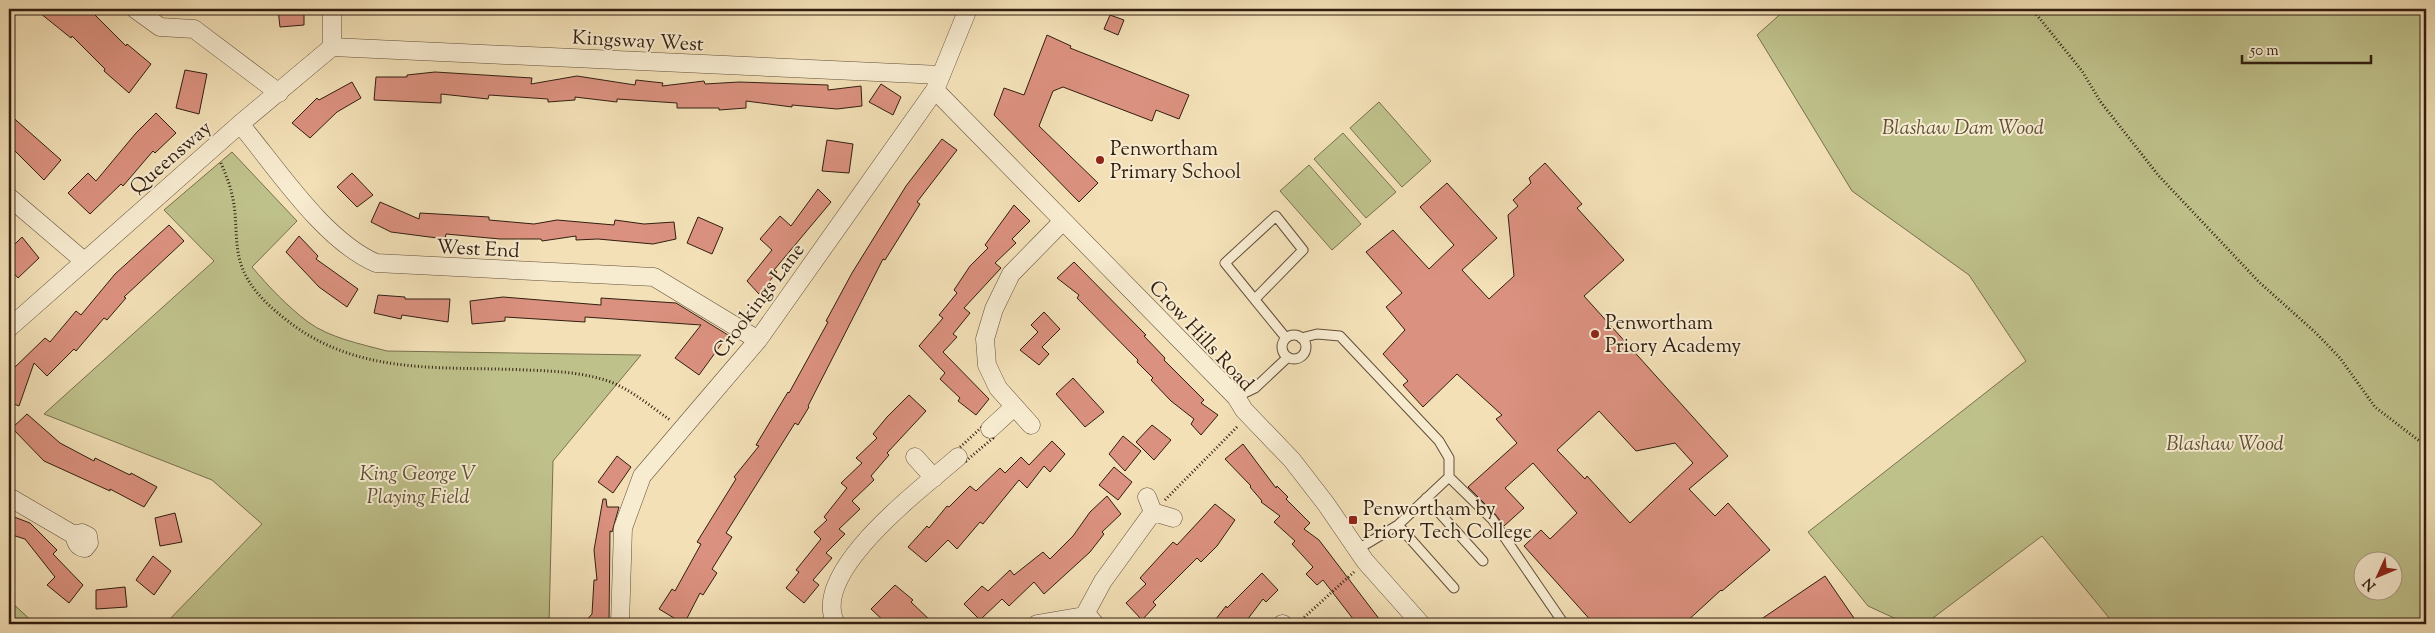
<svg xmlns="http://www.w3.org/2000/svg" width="2435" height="633" font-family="'Sorts Mill Goudy',serif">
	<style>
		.green { fill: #bfc18b; stroke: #78704e; fill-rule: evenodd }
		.building { fill: #db917f; stroke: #311e10; fill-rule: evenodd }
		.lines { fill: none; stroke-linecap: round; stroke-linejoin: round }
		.lane-casing { stroke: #624e3a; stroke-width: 11 }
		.street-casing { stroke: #624e3a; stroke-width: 19 }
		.path { stroke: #311e10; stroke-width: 3; stroke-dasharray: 1 2.5; stroke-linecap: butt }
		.lane { stroke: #f7ebd0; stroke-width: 9 }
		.street { stroke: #f7ebd0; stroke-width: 18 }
		.poi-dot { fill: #8f2418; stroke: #f7ebd0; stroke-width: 2 }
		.labels { text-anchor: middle; stroke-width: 4; stroke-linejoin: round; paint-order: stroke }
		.street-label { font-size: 20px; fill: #311e10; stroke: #f7ebd0 }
		.park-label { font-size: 20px; font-style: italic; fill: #5c4f35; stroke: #f7ebd0 }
		.poi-label { font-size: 20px; fill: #311e10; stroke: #f7ebd0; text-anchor: start }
	</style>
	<rect width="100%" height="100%" fill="#f3e0b7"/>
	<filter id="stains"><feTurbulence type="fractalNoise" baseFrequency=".004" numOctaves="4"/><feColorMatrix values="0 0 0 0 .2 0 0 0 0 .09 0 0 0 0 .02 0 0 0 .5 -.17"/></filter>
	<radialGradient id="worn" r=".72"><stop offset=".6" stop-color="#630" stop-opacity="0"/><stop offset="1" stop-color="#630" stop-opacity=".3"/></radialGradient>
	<path class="green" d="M 1786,9 L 2426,9 L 2426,624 L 2114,624 L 2042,536 L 1925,624 L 1907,624 L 1868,606 L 1808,532 L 2026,361 L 1969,275 L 1852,191 L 1757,35 ZM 2392,560 L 2392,590 L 2362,590 L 2362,560 Z
		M 1379,102 L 1431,161 L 1402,187 L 1350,128 Z
		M 1343,133 L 1396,192 L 1366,218 L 1314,159 Z
		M 232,152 L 297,221 L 252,267 C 269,287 287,306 308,322 C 330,338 361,344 387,351 L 641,355 L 553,461 L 549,624 L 165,624 L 262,524 L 212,480 L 44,414 L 214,261 L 164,210 Z
		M 1309,165 L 1361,224 L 1332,250 L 1280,191 Z
		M 9,600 L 35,624 L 9,624 Z"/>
	<path class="building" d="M 35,9 L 89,9 L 126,46 L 127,44 L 151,64 L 129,93 L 104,71 L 105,69 L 72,36 L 71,38 Z
		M 278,9 L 304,9 L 304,25 L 280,27 Z
		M 1110,15 L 1124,20 L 1118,35 L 1104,29 Z
		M 1047,35 L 1071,46 L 1070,48 L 1189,95 L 1179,119 L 1156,110 L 1152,121 L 1063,87 L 1053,91 L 1039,126 L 1098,183 L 1079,202 L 994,115 L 1004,88 L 1024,95 Z
		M 185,70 L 207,74 L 199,114 L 176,108 Z
		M 435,72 L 532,78 L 531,84 L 577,76 L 635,85 L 636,80 L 663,83 L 662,86 L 704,81 L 705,84 L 739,82 L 828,85 L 828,90 L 861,86 L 862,106 L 837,109 L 792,105 L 792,107 L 746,101 L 746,108 L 719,110 L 719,108 L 677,108 L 677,103 L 617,99 L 617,102 L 575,97 L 575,100 L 548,102 L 548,99 L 489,95 L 488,99 L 441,94 L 441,103 L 374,100 L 376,77 L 407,77 L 407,75 Z
		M 352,82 L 361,98 L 337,112 L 310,138 L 292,123 L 317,98 L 319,100 Z
		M 881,84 L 901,97 L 893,115 L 869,102 Z
		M 156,113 L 176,133 L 155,153 L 153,151 L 123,186 L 121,184 L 90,214 L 68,193 L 88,173 L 96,181 L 136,133 Z
		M 9,114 L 61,160 L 44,180 L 9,145 Z
		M 942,139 L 957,150 L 917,202 L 920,204 L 885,260 L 883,259 L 808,406 L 809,407 L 798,425 L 795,423 L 726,533 L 732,537 L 712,569 L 717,573 L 703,595 L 700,593 L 684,624 L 659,609 L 672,589 L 675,591 L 701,544 L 697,542 L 736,479 L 734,477 L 759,446 L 756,445 L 788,392 L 789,393 L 828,322 L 826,321 L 852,273 L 906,186 Z
		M 827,140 L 853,144 L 849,173 L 822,171 Z
		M 1545,163 L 1582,204 L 1577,208 L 1624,260 L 1584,296 L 1728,456 L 1689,489 L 1715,516 L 1728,503 L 1770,550 L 1722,591 L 1721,590 L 1684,624 L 1594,624 L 1524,546 L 1541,530 L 1550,539 L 1577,513 L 1533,463 L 1505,488 L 1524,508 L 1504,526 L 1496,515 L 1468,487 L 1517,443 L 1496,419 L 1502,415 L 1457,374 L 1423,407 L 1403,385 L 1408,381 L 1383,354 L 1405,330 L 1386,307 L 1402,293 L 1366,252 L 1393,230 L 1429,269 L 1454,245 L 1420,207 L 1447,183 L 1497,238 L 1462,270 L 1489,299 L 1514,276 L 1508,215 L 1518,206 L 1513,200 L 1531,183 L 1529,178 ZM 1599,411 L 1636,451 L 1675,443 L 1693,463 L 1630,523 L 1587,476 L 1585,479 L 1557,450 Z
		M 352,173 L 373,195 L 357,207 L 337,187 Z
		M 818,189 L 831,202 L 774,270 L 777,272 L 759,294 L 747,281 L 772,250 L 760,239 L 780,216 L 791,226 Z
		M 380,202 L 419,219 L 420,213 L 489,217 L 489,220 L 534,224 L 557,220 L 614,225 L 615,220 L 644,224 L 674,222 L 676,239 L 653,244 L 598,239 L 576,240 L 576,236 L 542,241 L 541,239 L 500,239 L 446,234 L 445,239 L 391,232 L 371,222 Z
		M 1014,205 L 1030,221 L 1012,239 L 1016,243 L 995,263 L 1001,268 L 964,308 L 970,313 L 953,334 L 957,337 L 943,352 L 989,399 L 976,415 L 958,401 L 960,398 L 940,379 L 945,373 L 919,346 L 943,318 L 939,315 L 957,293 L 954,290 L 970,266 L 988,248 L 985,245 Z
		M 698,217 L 723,228 L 712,254 L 687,243 Z
		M 169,225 L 184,241 L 124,297 L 126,298 L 107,320 L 104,318 L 76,351 L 74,349 L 47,376 L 34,363 L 19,406 L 9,402 L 9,367 L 14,368 L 45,338 L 50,342 L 76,311 L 81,315 L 115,274 Z
		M 299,236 L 318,256 L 316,259 L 358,289 L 347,307 L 319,287 L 286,252 Z
		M 22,237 L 39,258 L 18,278 L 9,268 L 9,250 Z
		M 1074,262 L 1146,335 L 1144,336 L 1165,358 L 1164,360 L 1204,400 L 1201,403 L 1218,415 L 1201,435 L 1191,424 L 1194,419 L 1171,401 L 1151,380 L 1153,378 L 1137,362 L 1138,360 L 1077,298 L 1079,295 L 1057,278 Z
		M 378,295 L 405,297 L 405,299 L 450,299 L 448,322 L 402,315 L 401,319 L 374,313 Z
		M 503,297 L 601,305 L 601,298 L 676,303 L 728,335 L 699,375 L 675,358 L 701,325 L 585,317 L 585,322 L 505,317 L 505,321 L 472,324 L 470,301 Z
		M 1044,312 L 1060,329 L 1042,347 L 1049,354 L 1039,365 L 1020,350 L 1038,332 L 1031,325 Z
		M 1073,378 L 1104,412 L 1085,427 L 1056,394 Z
		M 909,395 L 926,411 L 887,453 L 889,455 L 871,476 L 874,480 L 852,501 L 860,509 L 839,529 L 845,534 L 826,553 L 832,558 L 813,580 L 819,585 L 804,603 L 786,588 L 799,572 L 796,570 L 821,539 L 814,532 L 827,520 L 824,517 L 847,488 L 841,483 L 862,463 L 856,458 L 877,438 L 873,434 L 887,417 Z
		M 27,414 L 60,443 L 94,461 L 95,458 L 130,475 L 131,473 L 157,487 L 144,507 L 110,489 L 110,491 L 44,461 L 12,428 Z
		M 1152,425 L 1171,440 L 1154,460 L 1136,442 Z
		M 1123,436 L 1141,451 L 1125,471 L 1109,454 Z
		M 1052,441 L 1065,454 L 1050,472 L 1044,466 L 1027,488 L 1019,480 L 983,524 L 980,522 L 957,549 L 948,540 L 926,562 L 908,547 L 927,526 L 929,528 L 947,506 L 949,507 L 970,486 L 976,491 L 1000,468 L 1005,473 L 1021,457 L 1029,465 Z
		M 1243,444 L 1276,488 L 1277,486 L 1288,497 L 1286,499 L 1310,523 L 1304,529 L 1319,540 L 1383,624 L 1357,624 L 1323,580 L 1317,585 L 1306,574 L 1313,567 L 1292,544 L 1295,541 L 1274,522 L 1280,516 L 1261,502 L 1262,501 L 1250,487 L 1251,486 L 1225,459 Z
		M 617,456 L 631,467 L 613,493 L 598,482 Z
		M 1114,467 L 1132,482 L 1118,500 L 1099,485 Z
		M 1107,496 L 1121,514 L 1102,532 L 1104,534 L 1090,552 L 1044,594 L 1034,582 L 1009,606 L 1002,599 L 980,620 L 964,604 L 982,586 L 988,591 L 1010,570 L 1014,575 L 1043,552 L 1050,559 L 1073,536 L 1090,512 Z
		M 603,499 L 606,499 L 607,507 L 619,507 L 612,532 L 610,531 L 609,624 L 583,624 L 592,614 L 594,580 L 597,580 L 594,550 Z
		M 1215,504 L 1235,520 L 1217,546 L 1201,562 L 1197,558 L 1153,602 L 1156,605 L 1142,620 L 1126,603 L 1146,584 L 1140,578 L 1173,542 L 1177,545 Z
		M 175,513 L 182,542 L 160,546 L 155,518 Z
		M 9,515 L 30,523 L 57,550 L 53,554 L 83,585 L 69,603 L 47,585 L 55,577 L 25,539 L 9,534 Z
		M 153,556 L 171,571 L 154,595 L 136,580 Z
		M 1262,573 L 1278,590 L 1266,602 L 1263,599 L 1247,620 L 1246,619 L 1240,624 L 1212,624 L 1226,606 L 1227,608 Z
		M 1825,576 L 1858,624 L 1754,624 Z
		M 895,585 L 913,600 L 911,602 L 934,624 L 887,624 L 871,609 Z
		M 125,587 L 127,607 L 96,609 L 96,590 Z"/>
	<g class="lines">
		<defs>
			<path id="lane" d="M 1256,298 L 1303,250 L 1276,216 L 1225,263 L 1286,338
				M1282 347a12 12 0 1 1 24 0a12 12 0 1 1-24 0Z
				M 1301,338 L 1317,334 L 1340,336 L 1439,441 L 1449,458 L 1449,477 L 1398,525 L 1358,549
				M 1236,397 L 1255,388 L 1288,357
				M 1449,477 L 1492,519 L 1564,624
				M 1426,498 L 1483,561
				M 1398,525 L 1454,588"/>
			<path id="street" d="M 135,9 L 160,27 L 194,29 L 279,93
				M 332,47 L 941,75
				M 935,90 L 1236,397 L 1244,410 L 1292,460 L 1326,504 L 1365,561 L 1421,624
				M 240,124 C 277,168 323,240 376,263 L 654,277 L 758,340
				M 9,197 L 84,261
				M 9,328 L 240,124 L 332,47 L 332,9
				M 1031,425 L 998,388 L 987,365 L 985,339 L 994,309 L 1011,274 L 1063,221
				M 990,429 L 1014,407
				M 915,457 L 934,478
				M 9,497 L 74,535 L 82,533 L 88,536 L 89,543 L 85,548 C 77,547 76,542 74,535
				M 1147,497 L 1153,512 L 1173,518
				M 1084,616 L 1103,581 L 1153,512
				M 620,624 L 623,528 L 642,476 L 758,340 L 935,90 L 968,9
				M 836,624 C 808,572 924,487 958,457
				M 1037,624 L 1084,616 L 1089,617 L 1095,624
				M 1282,624 L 1283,624"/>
		</defs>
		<use href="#lane" class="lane-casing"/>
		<use href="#street" class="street-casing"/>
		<path class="path" d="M 2032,9 L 2082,71 L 2100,101 L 2158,175 L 2259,282 L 2316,333 L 2340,358 L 2375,407 L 2426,446
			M 221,163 C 225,173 230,184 232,195 C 239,222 232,251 246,276 C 256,296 276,312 293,325 C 363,376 444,366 526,370 C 553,371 579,372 605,380 C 628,387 650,406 670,420
			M 982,427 L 990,429 L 993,438 L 966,461 L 958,457 L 957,450 Z
			M 1165,500 L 1238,426
			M 1299,622 L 1354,572"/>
		<use href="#lane" class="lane"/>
		<use href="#street" class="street"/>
	</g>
	<g class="poi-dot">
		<circle cx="1100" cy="160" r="5"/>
		<circle cx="1595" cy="334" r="5"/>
		<rect x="1348" y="515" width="10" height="10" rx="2.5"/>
	</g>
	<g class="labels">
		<g class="street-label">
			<text transform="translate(638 40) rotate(3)" y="7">Kingsway West</text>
			<text transform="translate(170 157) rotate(-41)" y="7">Queensway</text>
			<text transform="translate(478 248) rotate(3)" y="7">West End</text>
			<text transform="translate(758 300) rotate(-53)" y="7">Crookings Lane</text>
			<text transform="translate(1202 335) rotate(47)" y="7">Crow Hills Road</text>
		</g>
		<g class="park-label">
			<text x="1963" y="134">Blashaw Dam Wood</text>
			<text x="2225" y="450">Blashaw Wood</text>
			<text x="418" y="480">King George V<tspan x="418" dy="23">Playing Field</tspan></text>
		</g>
		<g class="poi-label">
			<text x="1110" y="155">Penwortham<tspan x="1110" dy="23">Primary School</tspan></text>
			<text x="1605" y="329">Penwortham<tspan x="1605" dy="23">Priory Academy</tspan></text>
			<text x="1363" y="515">Penwortham by<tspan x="1363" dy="23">Priory Tech College</tspan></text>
		</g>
	</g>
	<rect width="2435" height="633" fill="none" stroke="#f3e0b7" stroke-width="30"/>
	<rect x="10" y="10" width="2415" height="613" fill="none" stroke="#311e10" stroke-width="2.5"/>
	<rect x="15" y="15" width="2405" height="603" fill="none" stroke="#311e10"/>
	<g transform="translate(2378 576) rotate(226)"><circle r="24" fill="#f7ebd0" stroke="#a89983"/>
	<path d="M0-4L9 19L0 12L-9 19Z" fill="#8f2418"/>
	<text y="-8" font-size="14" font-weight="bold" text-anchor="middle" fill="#311e10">N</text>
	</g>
	<path d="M2242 55v8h129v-8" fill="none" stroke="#311e10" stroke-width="2.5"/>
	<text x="2250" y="55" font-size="15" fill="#311e10" stroke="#f7ebd0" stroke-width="4" paint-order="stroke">50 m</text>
	<rect width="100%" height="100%" filter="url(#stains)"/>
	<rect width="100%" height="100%" fill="url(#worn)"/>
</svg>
